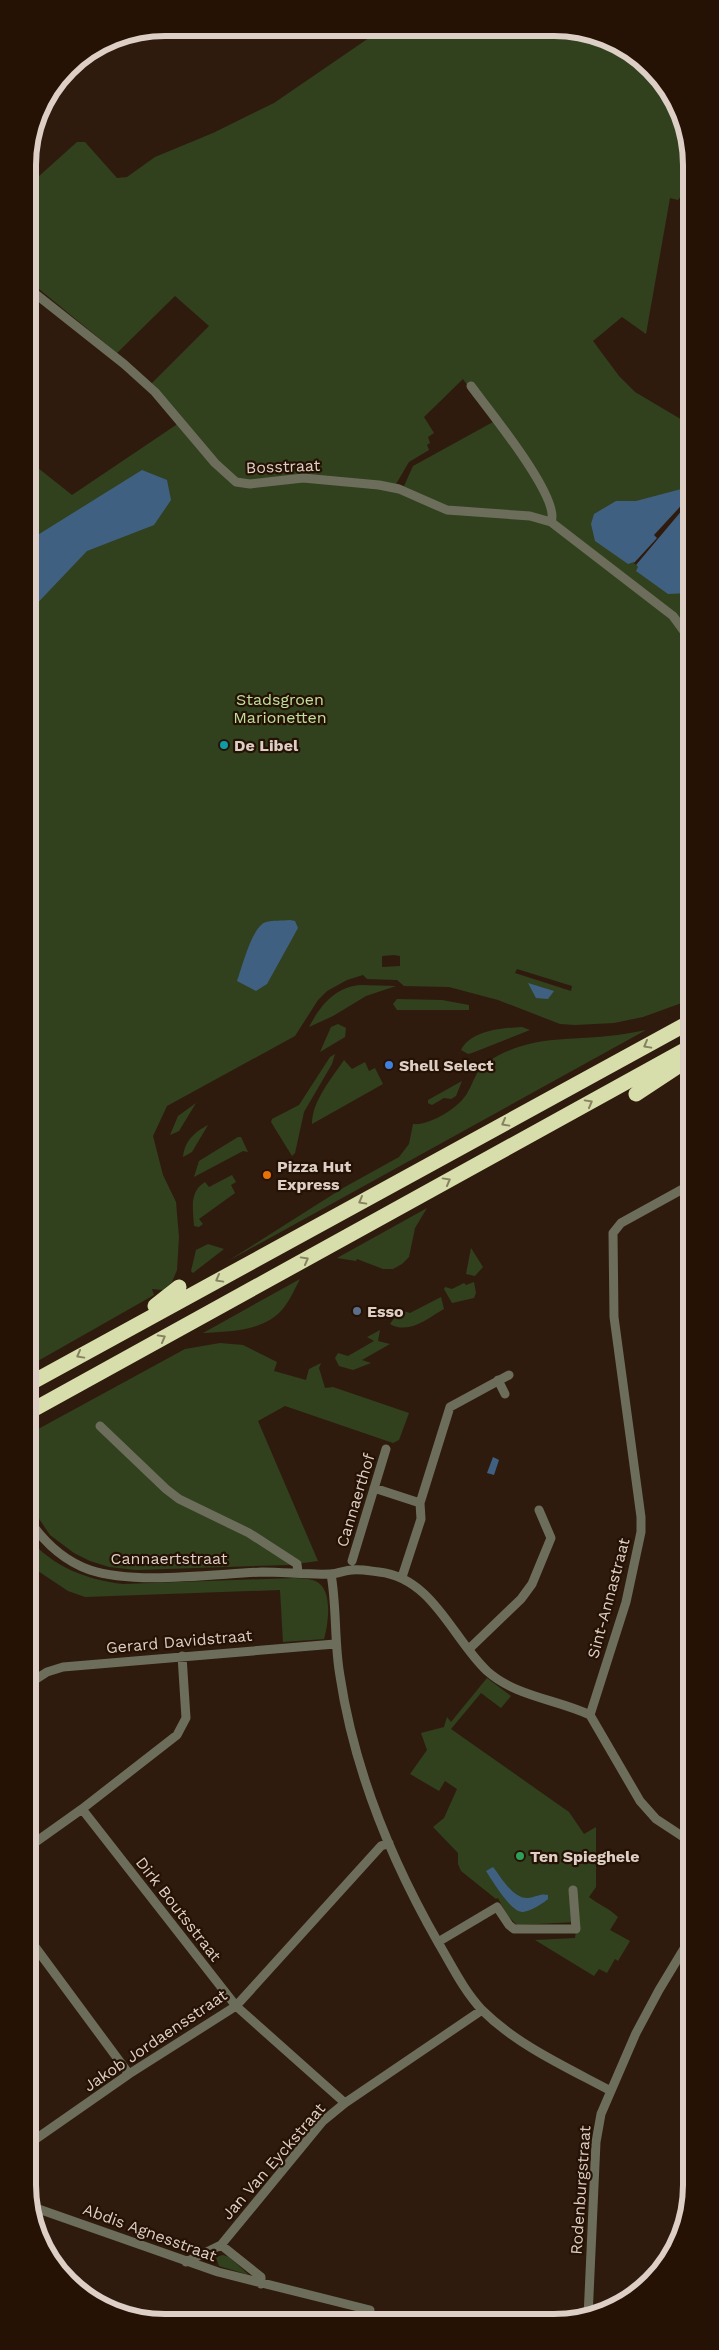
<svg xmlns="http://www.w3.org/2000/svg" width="719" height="2350" font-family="'Work Sans',sans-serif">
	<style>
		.green { fill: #31411e; fill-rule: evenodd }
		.water { fill: #406081 }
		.pier { fill: #2f1b0d }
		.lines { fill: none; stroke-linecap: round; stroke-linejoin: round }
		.street { stroke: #6c6e5b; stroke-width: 9 }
		.highway { stroke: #d7ddab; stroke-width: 15 }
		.oneway { stroke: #878260 }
		.culture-dot { fill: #0f9aa8; stroke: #251204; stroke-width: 2 }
		.shop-dot { fill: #3f7fe0; stroke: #251204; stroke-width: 2 }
		.food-dot { fill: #e8710a; stroke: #251204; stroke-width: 2 }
		.service-dot { fill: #5c6f8a; stroke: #251204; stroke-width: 2 }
		.leisure-dot { fill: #2e9e5b; stroke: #251204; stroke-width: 2 }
		.labels { text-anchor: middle; stroke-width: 4.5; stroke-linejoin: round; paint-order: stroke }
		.street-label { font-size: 16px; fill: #ddcfc6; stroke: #251204 }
		.park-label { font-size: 16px; fill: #bfe09c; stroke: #251204 }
		.poi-label { font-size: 16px; font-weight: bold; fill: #ddcfc6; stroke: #251204; text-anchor: start }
		.rim { fill: none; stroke: #ddcfc6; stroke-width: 6 }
	</style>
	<rect width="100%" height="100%" fill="#2f1b0d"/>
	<path class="green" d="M 382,29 L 581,30 L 651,68 L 689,139 L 689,186 L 678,200 L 670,198 L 646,334 L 622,317 L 593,341 L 619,376 L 635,392 L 689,424 L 690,1000 L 643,1017 L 614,1023 L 575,1025 L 560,1024 L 498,1000 L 449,987 L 404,986 L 397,980 L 367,979 L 363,975 L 347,980 L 327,991 L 318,1000 L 295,1036 L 167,1106 L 153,1136 L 163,1175 L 176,1202 L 179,1237 L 177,1270 L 172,1282 L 163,1290 L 152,1289 L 154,1295 L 29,1366 L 28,460 L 72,495 L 176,425 L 180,417 L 151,384 L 209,326 L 175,296 L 117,353 L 28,280 L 28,186 L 77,142 L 85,142 L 117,178 L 127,177 L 155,157 L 213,133 L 274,103 ZM 463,379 L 493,422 L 413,466 L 404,486 L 396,484 L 409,462 L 429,450 L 427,445 L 430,443 L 428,437 L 434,433 L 424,417 ZM 394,955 L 400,956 L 400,966 L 382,967 L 382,956 ZM 517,969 L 572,986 L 571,991 L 515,973 Z
		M 360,985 L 396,986 L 366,996 L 333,1016 L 309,1027 C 320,1006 335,987 360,985 Z
		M 397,999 L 442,1000 L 469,1005 L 469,1010 L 397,1010 L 393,1004 Z
		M 338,1024 L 346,1028 L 345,1037 L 320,1052 L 331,1027 Z
		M 522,1027 L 530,1030 L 472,1053 L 468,1054 L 461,1050 C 471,1030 503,1028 522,1027 Z
		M 646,1030 L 228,1261 L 343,1188 L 399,1157 L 409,1144 L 413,1124 C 429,1126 458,1108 466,1095 C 473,1085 475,1071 486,1063 C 528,1035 562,1041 608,1036 C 621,1035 634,1032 646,1030 Z
		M 335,1054 L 332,1064 L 304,1112 L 295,1153 L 292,1156 L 271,1122 L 272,1119 L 299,1105 L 330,1057 Z
		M 344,1060 L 352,1069 L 365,1062 L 369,1071 L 375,1068 L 383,1084 L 312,1124 C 312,1101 332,1078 344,1060 Z
		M 462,1081 L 456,1096 L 451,1099 L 444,1098 L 432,1105 L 428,1103 L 428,1100 Z
		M 196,1103 L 179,1131 L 170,1135 L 178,1116 Z
		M 208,1125 L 192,1152 L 183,1157 C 185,1140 195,1132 208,1125 Z
		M 238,1137 L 241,1137 L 248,1152 L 243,1151 L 194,1177 L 199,1161 Z
		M 232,1175 L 236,1182 L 231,1185 L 235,1193 L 199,1219 L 203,1224 L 199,1227 L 194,1226 C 193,1208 189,1192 205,1182 L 209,1187 Z
		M 427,1208 L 415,1228 L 409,1257 L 402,1264 L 393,1269 L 383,1269 L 357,1259 L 356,1261 L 337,1258 Z
		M 208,1244 L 224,1249 L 193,1273 L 191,1271 L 196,1250 Z
		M 471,1248 L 483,1267 L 475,1276 L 466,1274 Z
		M 300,1279 C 295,1288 291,1298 285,1306 C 266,1332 231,1331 203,1333 Z
		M 474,1282 L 476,1293 L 474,1298 L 452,1303 L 444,1289 L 445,1287 L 452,1289 L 464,1283 L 466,1285 Z
		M 441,1297 L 444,1309 C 428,1318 409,1335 390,1324 L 400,1310 L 410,1313 Z
		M 380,1330 L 378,1341 L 390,1344 L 362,1360 L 371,1363 L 353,1370 L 339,1366 L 335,1358 L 338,1353 L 348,1356 L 374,1341 L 367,1337 Z
		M 220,1343 L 243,1345 L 277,1362 L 274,1371 L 306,1380 L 309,1369 L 321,1363 L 319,1368 L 325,1388 L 333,1387 L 409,1413 L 399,1440 L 393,1443 L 285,1406 L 258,1421 L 318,1561 L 288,1565 L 136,1570 L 109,1567 L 90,1561 L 74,1553 L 50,1535 L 29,1504 L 29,1434 L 185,1349 Z
		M 29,1538 C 52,1567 88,1580 123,1584 L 295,1578 C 303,1579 315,1578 321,1585 C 332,1597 328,1625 324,1639 L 283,1642 L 280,1590 L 85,1597 L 68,1591 L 29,1565 Z
		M 487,1678 L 511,1696 L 501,1708 L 481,1693 L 451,1729 L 569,1812 L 584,1834 L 596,1827 L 596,1887 L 589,1897 C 599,1905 609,1908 618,1917 L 610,1930 L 630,1941 L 618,1961 L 615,1959 L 607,1973 L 599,1969 L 594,1976 L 535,1940 L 575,1938 L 577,1922 L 517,1925 L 506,1914 L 498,1898 L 496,1899 L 461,1871 L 458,1864 L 458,1853 L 433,1827 L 444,1818 L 457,1789 L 445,1781 L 439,1791 L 410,1774 L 427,1750 L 421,1733 L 444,1727 L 447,1717 L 451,1722 Z
		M 223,2255 L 229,2257 L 249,2275 L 219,2266 L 216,2257 Z
		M 82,2290 L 174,2320 L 139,2320 Z"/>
	<path class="water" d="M 142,470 L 167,480 L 171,500 L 154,525 L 87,551 L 28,613 L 28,541 Z
		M 689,487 L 689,593 L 668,594 L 636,571 L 638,567 L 634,562 L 628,564 L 595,541 L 591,524 L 594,514 L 616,501 L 636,501 Z
		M 290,920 L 295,921 L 298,928 L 267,984 L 256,991 L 237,981 C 242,968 252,926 266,922 C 273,920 282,921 290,920 Z
		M 528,983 L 554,991 L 548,999 L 536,998 Z
		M 493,1457 L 499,1460 L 494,1475 L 487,1473 Z
		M 493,1867 C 501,1877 513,1899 528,1898 C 536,1897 541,1893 548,1895 L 548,1899 C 542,1904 531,1911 523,1912 C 511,1913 492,1880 486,1871 Z"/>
	<path class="pier" d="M 689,497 L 689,502 L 636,565 L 634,563 L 657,538 L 654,535 Z"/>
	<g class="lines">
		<path class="street" d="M 28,288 L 124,364 L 155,392 L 215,463 L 236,482 L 250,484 L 303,478 L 379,485 L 399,489 L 447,510 L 530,516 L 551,522 L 673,616 L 689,638
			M 471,386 C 487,408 562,499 551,522
			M 690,1185 L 621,1223 L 613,1233 L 614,1317 L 641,1517 L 641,1532 L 626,1602 L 590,1715 L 640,1801 L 656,1819 L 691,1842
			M 498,1380 L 505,1394
			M 100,1426 L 166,1489 L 179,1499 L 249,1533 L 297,1564 L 298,1572
			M 374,1488 L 420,1503 L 421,1519 L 402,1577
			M 420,1503 L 450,1407 L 509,1375
			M 29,1520 C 44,1542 64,1561 90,1570 C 134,1585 214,1574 262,1572 C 285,1572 308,1575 330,1574 C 338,1574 345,1570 352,1570 C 361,1569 370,1571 379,1572 C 433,1578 452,1638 487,1671 C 516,1697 556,1699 590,1715
			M 352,1561 L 386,1449
			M 331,1574 C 337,1608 334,1642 340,1676 C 354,1769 392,1862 439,1944 C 452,1966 464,1991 482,2010 C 517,2045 566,2067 609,2090
			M 469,1649 L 521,1599 L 532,1584 L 551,1538 L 539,1510
			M 30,1683 L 47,1672 L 63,1667 L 335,1644
			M 82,1809 L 236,2006 L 345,2103
			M 30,1846 L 82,1809 L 177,1735 L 186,1718 L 182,1656
			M 30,1940 L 129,2074
			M 438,1942 L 497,1907 L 509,1925 L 514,1929 L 576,1929 L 573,1890
			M 30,2143 L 129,2074 L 236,2006 L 381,1846 L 389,1843
			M 30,2206 L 218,2272 L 370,2310
			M 221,2245 L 261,2277 L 261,2284
			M 186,2262 L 221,2245 L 323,2121 L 345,2103 L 482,2010
			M 588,2317 L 596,2142 L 601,2114 L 636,2033 L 659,1990 L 691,1937"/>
		<path class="highway" d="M 636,1094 L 683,1063 L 690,1053
			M 155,1306 L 179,1287
			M 29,1384 L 690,1022
			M 29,1412 L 690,1047"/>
	</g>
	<defs><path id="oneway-chevron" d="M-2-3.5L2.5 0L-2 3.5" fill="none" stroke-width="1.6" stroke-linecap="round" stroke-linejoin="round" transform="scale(1.25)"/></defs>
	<g class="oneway">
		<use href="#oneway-chevron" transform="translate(647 1045) rotate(151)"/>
		<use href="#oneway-chevron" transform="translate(589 1103) rotate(-29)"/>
		<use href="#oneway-chevron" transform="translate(505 1123) rotate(151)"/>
		<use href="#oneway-chevron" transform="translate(447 1181) rotate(-29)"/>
		<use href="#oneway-chevron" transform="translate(362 1201) rotate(151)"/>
		<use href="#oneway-chevron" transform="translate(305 1260) rotate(-29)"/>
		<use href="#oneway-chevron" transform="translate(219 1279) rotate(151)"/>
		<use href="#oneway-chevron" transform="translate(162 1338) rotate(-29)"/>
		<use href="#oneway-chevron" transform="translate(80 1355) rotate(151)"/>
	</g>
	<circle class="culture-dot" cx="224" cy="745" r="5"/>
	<circle class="shop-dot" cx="389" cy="1065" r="5"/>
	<circle class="food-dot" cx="267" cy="1175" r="5"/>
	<circle class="service-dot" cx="357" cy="1311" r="5"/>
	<circle class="leisure-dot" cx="520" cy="1856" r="5"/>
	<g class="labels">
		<g class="street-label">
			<text transform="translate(283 466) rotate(-2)" y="6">Bosstraat</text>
			<text transform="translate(355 1500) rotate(-73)" y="6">Cannaerthof</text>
			<text x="169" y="1564">Cannaertstraat</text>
			<text transform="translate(608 1598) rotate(-75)" y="6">Sint-Annastraat</text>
			<text transform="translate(179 1641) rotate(-5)" y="6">Gerard Davidstraat</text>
			<text transform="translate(179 1909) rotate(52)" y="6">Dirk Boutsstraat</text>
			<text transform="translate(155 2040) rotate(-34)" y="6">Jakob Jordaensstraat</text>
			<text transform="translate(273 2161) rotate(-49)" y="6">Jan Van Eyckstraat</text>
			<text transform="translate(580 2190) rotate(-86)" y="6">Rodenburgstraat</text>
			<text transform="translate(150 2232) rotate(20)" y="6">Abdis Agnesstraat</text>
		</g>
		<g class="park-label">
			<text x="280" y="705">Stadsgroen<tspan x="280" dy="18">Marionetten</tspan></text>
		</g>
		<g class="poi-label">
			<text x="234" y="751">De Libel</text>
			<text x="399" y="1071">Shell Select</text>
			<text x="277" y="1172">Pizza Hut<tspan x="277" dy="18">Express</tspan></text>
			<text x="367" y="1317">Esso</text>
			<text x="530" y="1862">Ten Spieghele</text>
		</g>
	</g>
	<path d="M0 0H719V2350H0ZM165 36H554A129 129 0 0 1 683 165V2185A129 129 0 0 1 554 2314H165A129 129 0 0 1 36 2185V165A129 129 0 0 1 165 36Z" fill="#251204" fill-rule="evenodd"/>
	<path class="rim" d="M165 36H554A129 129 0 0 1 683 165V2185A129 129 0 0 1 554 2314H165A129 129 0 0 1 36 2185V165A129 129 0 0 1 165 36Z"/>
</svg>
